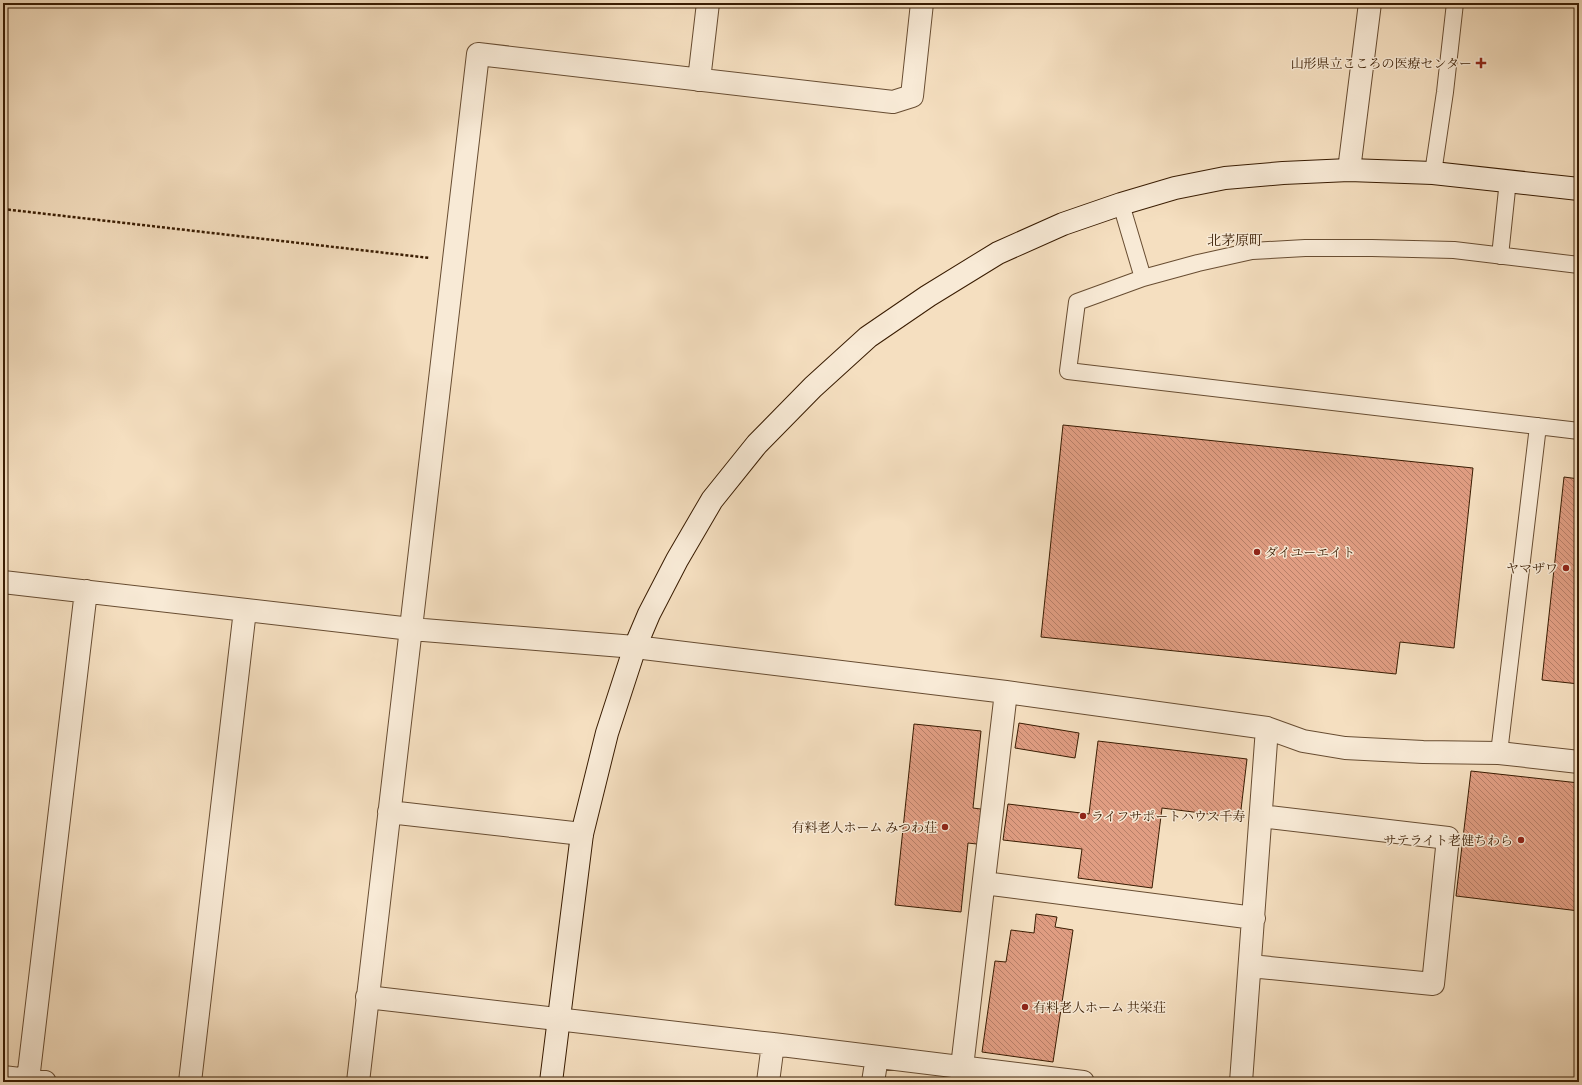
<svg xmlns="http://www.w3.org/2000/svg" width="1582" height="1085" font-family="'Gentium Book Plus','Noto Serif JP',serif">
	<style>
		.building { fill: url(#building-back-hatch); stroke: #391c02 }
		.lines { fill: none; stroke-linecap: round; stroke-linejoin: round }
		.lane-casing { stroke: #684d32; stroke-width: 18 }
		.street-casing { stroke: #684d32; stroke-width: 24 }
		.secondary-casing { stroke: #391c02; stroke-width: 24 }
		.path { stroke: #391c02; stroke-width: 2.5; stroke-dasharray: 3 2; stroke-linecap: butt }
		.lane { stroke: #f8ead6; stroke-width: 16 }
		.street { stroke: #f8ead6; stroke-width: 22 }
		.secondary { stroke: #f8ead6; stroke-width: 22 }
		.poi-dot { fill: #8f2418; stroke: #f8ead6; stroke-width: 1.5 }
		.labels { text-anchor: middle; stroke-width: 3; stroke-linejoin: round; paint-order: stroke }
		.poi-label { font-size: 13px; fill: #391c02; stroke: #f8ead6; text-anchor: end }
		.neighbourhood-label { font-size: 14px; fill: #391c02; stroke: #f8ead6 }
	</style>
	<defs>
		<pattern id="building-back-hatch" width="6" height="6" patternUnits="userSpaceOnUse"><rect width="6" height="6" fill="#e09d82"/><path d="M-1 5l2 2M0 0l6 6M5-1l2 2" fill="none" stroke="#b77f68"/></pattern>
	</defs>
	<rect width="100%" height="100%" fill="#f5dfc0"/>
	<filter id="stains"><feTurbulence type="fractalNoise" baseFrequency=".005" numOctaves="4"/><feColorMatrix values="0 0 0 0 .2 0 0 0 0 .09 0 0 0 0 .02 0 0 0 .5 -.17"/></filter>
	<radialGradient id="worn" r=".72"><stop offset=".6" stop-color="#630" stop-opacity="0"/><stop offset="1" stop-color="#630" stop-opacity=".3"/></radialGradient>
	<path class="building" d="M 1063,425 L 1473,468 L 1454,648 L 1400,642 L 1396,674 L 1041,637 Z
		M 1564,477 L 1579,479 L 1579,684 L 1542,680 Z
		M 1019,723 L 1079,733 L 1075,758 L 1015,748 Z
		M 914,724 L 981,731 L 973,808 L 988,810 L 985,845 L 968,843 L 961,912 L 895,905 Z
		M 1098,741 L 1247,759 L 1240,818 L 1162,808 L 1152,888 L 1078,878 L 1082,849 L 1003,840 L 1008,804 L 1089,814 Z
		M 1471,771 L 1579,783 L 1579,911 L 1456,896 Z
		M 1036,914 L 1057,917 L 1055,927 L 1073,930 L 1053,1062 L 982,1052 L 995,961 L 1006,962 L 1011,930 L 1034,933 Z"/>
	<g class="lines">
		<defs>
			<path id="lane" d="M 1433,173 L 1445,92 L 1455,3
				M 1121,204 L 1143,278
				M 1500,256 L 1508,180
				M 1579,265 L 1454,250 L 1372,248 L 1305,248 L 1252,251 L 1198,263 L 1143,278 L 1077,302 L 1068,371 L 1579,431
				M 1499,753 L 1538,426"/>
			<path id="street" d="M 699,80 L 708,3
				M 1349,170 L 1370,3
				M 3,582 L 411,629 L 635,647 L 1006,692 L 1267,728 L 1303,741 L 1345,748 L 1423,752 L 1499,753 L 1579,762
				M 389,812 L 582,834
				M 984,883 L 1254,918
				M 1250,966 L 1433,984 L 1448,838 L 1261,816
				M 367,997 L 773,1044 L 1083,1082
				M 962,1067 L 1006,692
				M 3,1077 L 45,1082
				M 28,1080 L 86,591
				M 190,1082 L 245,610
				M 358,1082 L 478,54 L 893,102 L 912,96 L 922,3
				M 768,1082 L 773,1044
				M 873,1082 L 877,1057
				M 1241,1082 L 1267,728"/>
			<path id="secondary" d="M 551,1082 L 582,834 L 607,733 L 635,647 L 649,614 L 677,560 L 712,500 L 757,444 L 813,387 L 868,337 L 928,296 L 998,253 L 1063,224 L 1121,204 L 1175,188 L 1225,178 L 1283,173 L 1349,170 L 1433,173 L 1579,189"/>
		</defs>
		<use href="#lane" class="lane-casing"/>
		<use href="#street" class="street-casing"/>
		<use href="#secondary" class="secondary-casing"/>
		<path class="path" d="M 3,209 L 430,258"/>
		<use href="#lane" class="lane"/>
		<use href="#street" class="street"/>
		<use href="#secondary" class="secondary"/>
	</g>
	<g class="poi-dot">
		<path d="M1479 57h4v4h4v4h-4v4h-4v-4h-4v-4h4z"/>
		<circle cx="1257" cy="552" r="4"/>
		<circle cx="1566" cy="568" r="4"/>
		<circle cx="1083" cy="816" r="4"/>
		<circle cx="945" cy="827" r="4"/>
		<circle cx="1521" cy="840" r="4"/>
		<circle cx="1025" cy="1007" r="4"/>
	</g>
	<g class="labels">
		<g class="poi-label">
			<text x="1472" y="68">山形県立こころの医療センター</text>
			<text x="1265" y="557" text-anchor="start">ダイユーエイト</text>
			<text x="1558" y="573">ヤマザワ</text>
			<text x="1091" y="821" text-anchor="start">ライフサポートハウス千寿</text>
			<text x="937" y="832">有料老人ホーム みつわ荘</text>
			<text x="1513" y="845">サテライト老健ちわら</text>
			<text x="1033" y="1012" text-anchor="start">有料老人ホーム 共栄荘</text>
		</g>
		<g class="neighbourhood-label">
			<text x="1235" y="245">北茅原町</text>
		</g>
	</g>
	<rect width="1582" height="1085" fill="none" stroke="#f5dfc0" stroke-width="16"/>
	<rect x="4" y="4" width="1574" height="1077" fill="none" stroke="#391c02" stroke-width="2"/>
	<rect x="8" y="8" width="1566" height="1069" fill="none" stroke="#391c02"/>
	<rect width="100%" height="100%" filter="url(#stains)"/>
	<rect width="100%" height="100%" fill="url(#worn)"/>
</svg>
